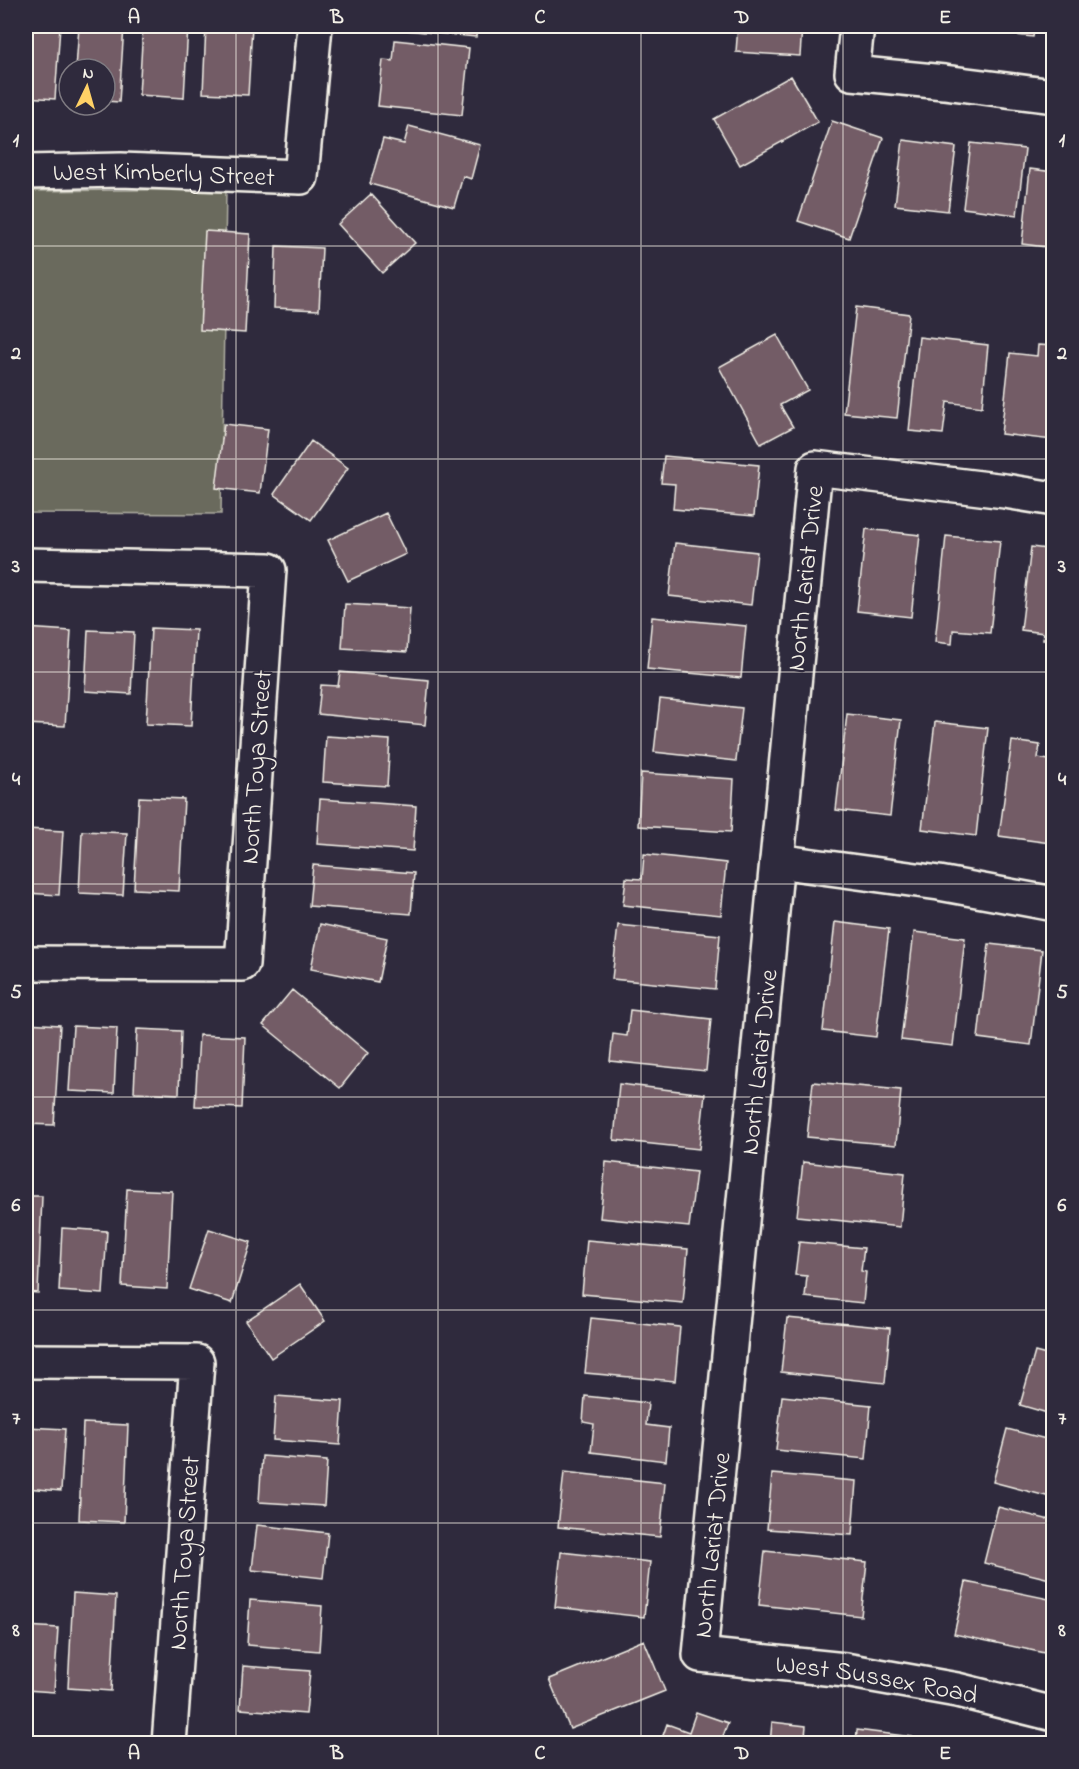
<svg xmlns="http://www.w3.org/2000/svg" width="1079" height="1769" font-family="'Indie Flower',sans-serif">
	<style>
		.green { fill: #6a6b5d; stroke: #afaea2; stroke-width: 1.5 }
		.building { fill: #735b66; stroke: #f4f1e8; stroke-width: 1.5 }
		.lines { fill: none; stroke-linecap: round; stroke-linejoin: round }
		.minor-casing { stroke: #f4f1e8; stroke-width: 38 }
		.minor { stroke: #2f2a3d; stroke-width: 33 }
		.grid { fill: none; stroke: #f4f1e8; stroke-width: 1.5; stroke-opacity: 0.55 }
		.labels { text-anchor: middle; stroke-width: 4.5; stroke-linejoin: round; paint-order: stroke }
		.street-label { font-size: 26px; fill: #f4f1e8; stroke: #2f2a3d }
		.neatline { fill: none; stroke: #f4f1e8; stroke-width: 2 }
		.grid-label { font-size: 20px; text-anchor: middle; font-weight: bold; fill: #f4f1e8 }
	</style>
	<rect width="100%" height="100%" fill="#2f2a3d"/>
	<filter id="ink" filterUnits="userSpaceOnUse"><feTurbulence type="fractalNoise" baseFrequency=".0167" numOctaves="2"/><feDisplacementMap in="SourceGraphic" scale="12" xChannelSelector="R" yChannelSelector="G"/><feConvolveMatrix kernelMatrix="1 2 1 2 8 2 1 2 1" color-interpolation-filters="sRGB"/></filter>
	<g filter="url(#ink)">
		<path class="green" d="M 226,189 L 221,514 L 26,513 L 26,191 Z"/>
		<path class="building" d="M 26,26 L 60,26 L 55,99 L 26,97 Z
			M 79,26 L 124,26 L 119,102 L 105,101 L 105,69 L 76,69 Z
			M 143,26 L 188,26 L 184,98 L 139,95 Z
			M 206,26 L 252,26 L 248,95 L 203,93 Z
			M 386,26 L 477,26 L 476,37 L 385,28 Z
			M 738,26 L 802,26 L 800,56 L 736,52 Z
			M 934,26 L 968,26 L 967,32 L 934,28 Z
			M 979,26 L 1035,26 L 1033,37 L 979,31 Z
			M 395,40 L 469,48 L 462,115 L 378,106 L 383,60 L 393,61 Z
			M 791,76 L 818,122 L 740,165 L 714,119 Z
			M 832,121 L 883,138 L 849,238 L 798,221 Z
			M 409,126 L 480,145 L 471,179 L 463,176 L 454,207 L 370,184 L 383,139 L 404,144 Z
			M 903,140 L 956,147 L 948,211 L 895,205 Z
			M 971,143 L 1025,149 L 1017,215 L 963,208 Z
			M 1030,169 L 1054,172 L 1054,248 L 1022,244 Z
			M 371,194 L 415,243 L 382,273 L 338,224 Z
			M 205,231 L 250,234 L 245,333 L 200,330 Z
			M 276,246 L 322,248 L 319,310 L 274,308 Z
			M 856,307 L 909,314 L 897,418 L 844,413 Z
			M 777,335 L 808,390 L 780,405 L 793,427 L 761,444 L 719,367 Z
			M 919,337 L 988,345 L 982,407 L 947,402 L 943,434 L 909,431 Z
			M 1038,345 L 1054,346 L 1053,440 L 1001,434 L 1010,353 L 1037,356 Z
			M 224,424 L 268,429 L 260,493 L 216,488 Z
			M 311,441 L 348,468 L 311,520 L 274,494 Z
			M 664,456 L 759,465 L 754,516 L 673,509 L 675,484 L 661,483 Z
			M 386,513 L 406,554 L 348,581 L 328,540 Z
			M 866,529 L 920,535 L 911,617 L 857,611 Z
			M 946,536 L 1000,541 L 990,633 L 953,630 L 952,644 L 935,642 Z
			M 675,543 L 757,552 L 751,605 L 669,596 Z
			M 1031,547 L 1054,550 L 1054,641 L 1043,640 L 1044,633 L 1021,630 Z
			M 345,604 L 410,608 L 407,652 L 342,648 Z
			M 652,617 L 746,626 L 741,678 L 647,669 Z
			M 26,628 L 71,631 L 65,726 L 26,724 Z
			M 151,628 L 196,630 L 191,726 L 146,724 Z
			M 88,630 L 134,632 L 131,694 L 85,691 Z
			M 340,672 L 429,680 L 425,725 L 318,714 L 321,685 L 338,686 Z
			M 660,699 L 742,708 L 736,761 L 654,752 Z
			M 847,714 L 901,720 L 890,816 L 836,810 Z
			M 935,722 L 988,728 L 976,836 L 922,829 Z
			M 326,736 L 390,740 L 387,786 L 323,782 Z
			M 1012,741 L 1040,745 L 1038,758 L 1054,761 L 1054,819 L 1050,843 L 999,836 Z
			M 641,773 L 734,779 L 731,832 L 638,826 Z
			M 139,797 L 184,799 L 179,891 L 134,889 Z
			M 320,799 L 416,806 L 413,851 L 317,844 Z
			M 26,829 L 63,831 L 59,895 L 26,893 Z
			M 82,831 L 127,833 L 123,895 L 79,893 Z
			M 644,854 L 726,863 L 721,915 L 623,905 L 626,878 L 642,879 Z
			M 313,865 L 414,873 L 411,914 L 309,906 Z
			M 835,922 L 889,929 L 876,1037 L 823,1031 Z
			M 320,924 L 387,938 L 378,982 L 311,969 Z
			M 618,925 L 720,935 L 715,989 L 612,979 Z
			M 914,932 L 965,938 L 953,1046 L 901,1040 Z
			M 989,944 L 1042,950 L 1031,1045 L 978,1038 Z
			M 292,990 L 368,1053 L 340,1088 L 263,1025 Z
			M 630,1010 L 711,1019 L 706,1071 L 610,1061 L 613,1034 L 627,1036 Z
			M 26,1023 L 60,1025 L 54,1125 L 26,1124 Z
			M 73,1026 L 117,1028 L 114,1093 L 69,1091 Z
			M 137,1029 L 181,1031 L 179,1094 L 134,1092 Z
			M 199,1035 L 245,1037 L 242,1108 L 195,1106 Z
			M 813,1082 L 901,1090 L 896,1145 L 807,1137 Z
			M 619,1084 L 705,1094 L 699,1149 L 614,1140 Z
			M 606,1162 L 696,1172 L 689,1227 L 600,1218 Z
			M 803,1162 L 905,1173 L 900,1227 L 797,1216 Z
			M 127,1189 L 172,1191 L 167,1289 L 122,1286 Z
			M 26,1196 L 42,1196 L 38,1293 L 26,1292 Z
			M 62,1228 L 107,1231 L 103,1294 L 59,1291 Z
			M 209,1229 L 251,1242 L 232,1303 L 189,1289 Z
			M 587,1240 L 688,1249 L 683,1303 L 582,1294 Z
			M 799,1242 L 864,1248 L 861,1271 L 866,1272 L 863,1303 L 805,1297 L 807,1276 L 795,1275 Z
			M 300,1284 L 325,1321 L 271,1358 L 246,1321 Z
			M 591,1318 L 680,1327 L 675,1381 L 585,1373 Z
			M 787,1318 L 890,1328 L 885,1383 L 781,1372 Z
			M 1035,1352 L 1054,1357 L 1054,1415 L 1020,1405 Z
			M 276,1396 L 343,1401 L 340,1445 L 273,1440 Z
			M 585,1396 L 648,1403 L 646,1425 L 669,1428 L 666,1461 L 591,1452 L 594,1424 L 583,1422 Z
			M 782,1396 L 871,1405 L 866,1459 L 776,1450 Z
			M 83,1423 L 128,1425 L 124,1522 L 79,1520 Z
			M 26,1427 L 65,1429 L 61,1491 L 26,1488 Z
			M 1007,1429 L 1054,1441 L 1054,1498 L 993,1482 Z
			M 262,1456 L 327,1461 L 324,1506 L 259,1502 Z
			M 564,1472 L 665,1483 L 660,1537 L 558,1527 Z
			M 772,1474 L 856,1481 L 852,1535 L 767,1529 Z
			M 998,1507 L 1054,1521 L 1054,1580 L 984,1563 Z
			M 257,1525 L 328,1533 L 323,1578 L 252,1570 Z
			M 765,1551 L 867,1562 L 861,1616 L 759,1605 Z
			M 561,1552 L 650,1562 L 644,1617 L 555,1607 Z
			M 966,1582 L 1054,1600 L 1054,1655 L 954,1634 Z
			M 73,1593 L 116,1596 L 111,1691 L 68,1688 Z
			M 250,1600 L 322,1606 L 319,1651 L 247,1645 Z
			M 26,1626 L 58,1628 L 54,1692 L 26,1690 Z
			M 644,1640 L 665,1691 L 570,1729 L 549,1679 Z
			M 243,1666 L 310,1671 L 306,1714 L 240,1709 Z
			M 696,1712 L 728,1723 L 720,1744 L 660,1744 L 667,1724 L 689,1732 Z
			M 772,1722 L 806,1726 L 805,1736 L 823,1738 L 823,1744 L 770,1744 Z
			M 857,1730 L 912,1737 L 911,1744 L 856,1744 Z"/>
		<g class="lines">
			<defs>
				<g id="minor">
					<path d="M 857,26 L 852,73 L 944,82 L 1054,96"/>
					<path id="s1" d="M 26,172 L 121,170 L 301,177 L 315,26"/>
					<path id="s2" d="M 1054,499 L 1005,491 L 815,468 L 700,1655 L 845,1670 L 957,1690 L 1054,1714"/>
					<path d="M 26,565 L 269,570 L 242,964 L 26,963"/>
					<path d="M 777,861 L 939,883 L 1054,904"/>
					<path d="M 26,1361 L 197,1362 L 169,1744"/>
				</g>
			</defs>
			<use href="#minor" class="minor-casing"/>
			<use href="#minor" class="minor"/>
		</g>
	</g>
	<path class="grid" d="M 236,26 L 236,1744M 438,26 L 438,1744M 641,26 L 641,1744M 843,26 L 843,1744M 26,246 L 1054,246M 26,459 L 1054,459M 26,672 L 1054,672M 26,884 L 1054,884M 26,1097 L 1054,1097M 26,1310 L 1054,1310M 26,1523 L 1054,1523"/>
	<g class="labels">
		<g class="street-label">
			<text dy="9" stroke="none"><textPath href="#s1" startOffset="138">West Kimberly Street</textPath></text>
			<text transform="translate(804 578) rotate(-84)" y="9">North Lariat Drive</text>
			<text transform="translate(255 767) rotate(-86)" y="9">North Toya Street</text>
			<text transform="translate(758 1062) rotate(-84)" y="9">North Lariat Drive</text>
			<text transform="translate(711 1545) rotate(-84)" y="9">North Lariat Drive</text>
			<text transform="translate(183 1553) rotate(-86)" y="9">North Toya Street</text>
			<text dy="9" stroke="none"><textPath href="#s2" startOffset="1612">West Sussex Road</textPath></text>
		</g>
	</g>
	<rect width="1079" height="1769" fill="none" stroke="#2f2a3d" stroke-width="66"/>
	<g transform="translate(87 87) rotate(5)"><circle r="28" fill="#2f2a3d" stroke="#7e7a81" stroke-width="1.5"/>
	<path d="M0-4.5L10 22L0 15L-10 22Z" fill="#ffd166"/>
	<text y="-9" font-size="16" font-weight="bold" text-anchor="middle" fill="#f4f1e8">N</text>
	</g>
	<rect x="33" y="33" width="1013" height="1703" class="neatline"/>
	<g class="grid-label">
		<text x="134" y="23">A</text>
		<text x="337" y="23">B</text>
		<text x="540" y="23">C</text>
		<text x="742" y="23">D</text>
		<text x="945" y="23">E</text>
		<text x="16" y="146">1</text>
		<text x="1062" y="146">1</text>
		<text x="16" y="359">2</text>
		<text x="1062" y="359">2</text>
		<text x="16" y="572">3</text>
		<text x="1062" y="572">3</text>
		<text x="16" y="785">4</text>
		<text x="1062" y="785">4</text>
		<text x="16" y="998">5</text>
		<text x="1062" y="998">5</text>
		<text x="16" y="1211">6</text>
		<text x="1062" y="1211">6</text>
		<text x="16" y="1424">7</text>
		<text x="1062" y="1424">7</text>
		<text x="16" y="1636">8</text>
		<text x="1062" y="1636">8</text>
		<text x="134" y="1759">A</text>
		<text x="337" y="1759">B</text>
		<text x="540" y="1759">C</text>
		<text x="742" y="1759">D</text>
		<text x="945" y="1759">E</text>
	</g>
</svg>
